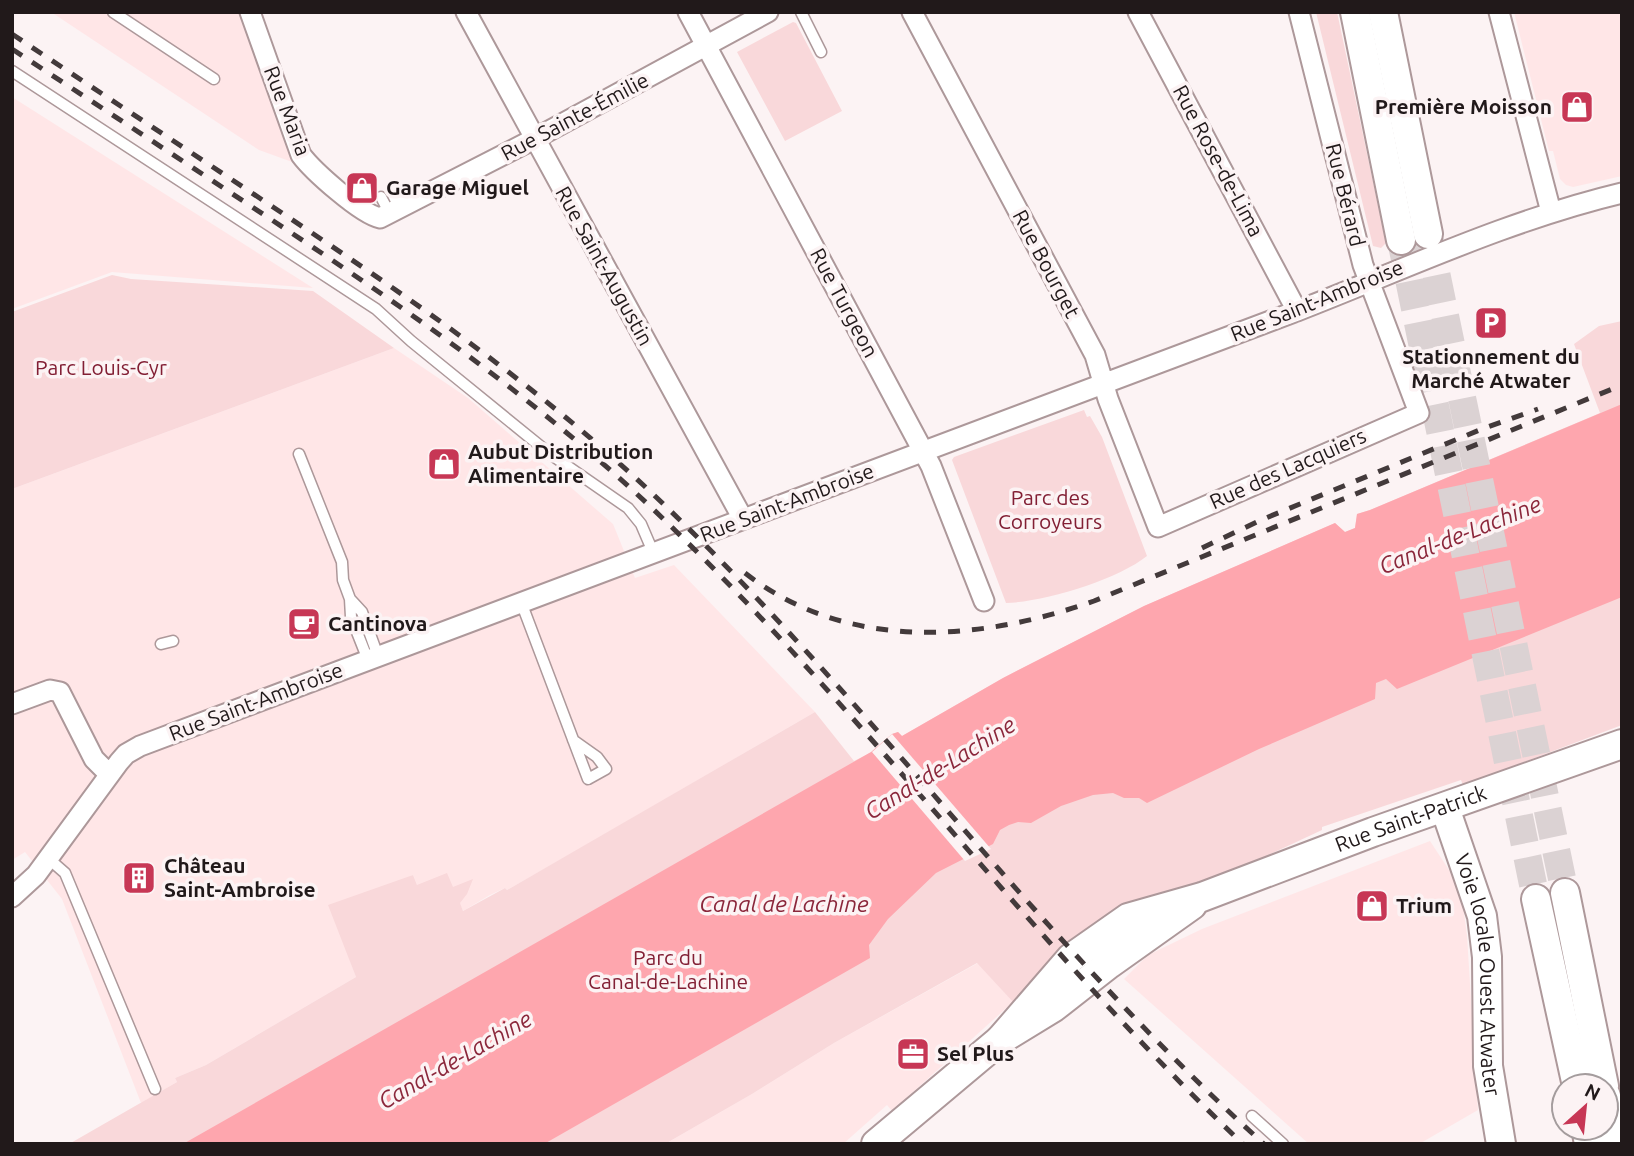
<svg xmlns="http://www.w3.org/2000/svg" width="1634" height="1156" font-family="Ubuntu,sans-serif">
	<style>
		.built { fill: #ffe6e7 }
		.green { fill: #f9d8da }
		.water { fill: #fea6ae }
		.pier { fill: #fcf3f4 }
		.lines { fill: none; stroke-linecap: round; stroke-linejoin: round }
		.secondary-tunnel { stroke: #dbd2d3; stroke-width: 28; stroke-dasharray: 28 14; stroke-linecap: butt }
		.lane-casing { stroke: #ad989a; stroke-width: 13 }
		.street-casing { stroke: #ad989a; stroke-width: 23 }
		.secondary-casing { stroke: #ad989a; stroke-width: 32 }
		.lane { stroke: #fff; stroke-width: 10 }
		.street { stroke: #fff; stroke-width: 19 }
		.secondary { stroke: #fff; stroke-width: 28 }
		.rail { stroke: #433a3b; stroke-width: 5; stroke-dasharray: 12 12; stroke-linecap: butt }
		.labels { text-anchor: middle; stroke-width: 7; stroke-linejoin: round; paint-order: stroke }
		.poi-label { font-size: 21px; font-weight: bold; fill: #21191a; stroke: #fcf3f4; text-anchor: start }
		.street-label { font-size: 21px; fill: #21191a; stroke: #fcf3f4 }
		.park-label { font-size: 21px; fill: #821f34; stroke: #fcf3f4 }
		.water-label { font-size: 23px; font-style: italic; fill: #8b273b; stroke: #fcf3f4 }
	</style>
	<rect width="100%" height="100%" fill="#fcf3f4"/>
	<path class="built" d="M 51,12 L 240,12 L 288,149 L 295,163 L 259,150 Z
		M 1514,12 L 1622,12 L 1622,176 L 1573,187 L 1566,185 L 1560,179 L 1553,151 L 1549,151 Z
		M 12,97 L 313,288 L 112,272 L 12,309 Z
		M 394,348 L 468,398 L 613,524 L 635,578 L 674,565 L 815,712 L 572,853 L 507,890 L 505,888 L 490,895 L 463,911 L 453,887 L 417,885 L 413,875 L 333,913 L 356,977 L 206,1065 L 175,1078 L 177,1082 L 141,1103 L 62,899 L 25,852 L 12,860 L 12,489 Z
		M 1430,841 L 1451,873 L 1463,905 L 1467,936 L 1478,1110 L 1419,1144 L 1309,1144 L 1124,979 L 1148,955 L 1202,929 Z
		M 978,963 L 1013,1002 L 892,1111 L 887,1105 L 843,1144 L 665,1144 L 752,1094 L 834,1043 Z"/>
	<path class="green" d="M 1316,12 L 1337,12 L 1386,243 L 1381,248 L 1373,246 Z
		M 793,22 L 796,23 L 842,111 L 785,141 L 737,52 Z
		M 112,275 L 131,279 L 313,291 L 394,348 L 12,489 L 12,312 Z
		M 1622,321 L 1622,725 L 1463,785 L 1461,780 L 1322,827 L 1322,830 L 1243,867 L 1132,904 L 1052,966 L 1013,1002 L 977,963 L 834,1043 L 752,1094 L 665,1144 L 69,1144 L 177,1082 L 175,1078 L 206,1065 L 356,977 L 328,905 L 413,875 L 417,885 L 447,873 L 453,887 L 473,879 L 467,894 L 460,903 L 463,911 L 505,888 L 507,890 L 815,712 L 854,761 L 872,752 L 892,734 L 898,732 L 902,736 L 1003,678 L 1144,606 L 1335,523 L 1345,532 L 1355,528 L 1357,514 L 1370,510 L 1600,413 L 1574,344 L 1599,326 Z
		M 1084,410 L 1087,417 L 1090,416 L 1102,437 L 1147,556 C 1117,580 1044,602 1006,603 L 952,460 L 954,457 Z"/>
	<path class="water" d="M 1622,404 L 1622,597 L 1397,689 L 1386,679 L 1376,683 L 1375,699 L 1259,749 L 1147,803 L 1139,798 L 1124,798 L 1113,793 L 1093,795 L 1061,806 L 1031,823 L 1018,822 L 1009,825 L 1000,830 L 993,844 L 936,873 L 888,919 L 869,945 L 870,958 L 544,1144 L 183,1144 L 871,752 L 892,734 L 898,732 L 902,736 L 1003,678 L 1144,606 L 1335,523 L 1345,532 L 1355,528 L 1357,514 L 1370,510 Z"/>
	<path class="pier" d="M 892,734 L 991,849 L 965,861 L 872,752 Z"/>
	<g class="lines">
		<path class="secondary-tunnel" d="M 1428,234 L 1565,893
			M 1401,240 L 1536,899"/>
		<defs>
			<path id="lane" d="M 113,12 L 214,79
				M 801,12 L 821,52
				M 12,71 L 376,309 L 411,341 L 550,454 L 628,508 L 641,524 L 653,552
				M 391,191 L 400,209
				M 381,197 L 390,214
				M 299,454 L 342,562 L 343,580 L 350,599 L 351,617 L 368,660
				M 350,599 L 362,612 L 378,656
				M 521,602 L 588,779 L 606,769 L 597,757 L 573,740
				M 161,644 L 173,641
				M 49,859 L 65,873 L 155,1089
				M 1252,1116 L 1283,1144"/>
			<path id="street" d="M 250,12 L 301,155 C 313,171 361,214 380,218 L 534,139 L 768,12
				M 466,12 L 743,519
				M 688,12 L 931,466 L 984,601
				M 912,12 L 1095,355 L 1108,399 L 1158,527 L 1419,413 L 1363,265 L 1299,12
				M 1138,12 L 1297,311
				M 1499,12 L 1551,212
				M 12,704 L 50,690 L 60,692 L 94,759 L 109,774
				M 12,897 L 36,875 L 119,762 L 126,754 L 140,746 L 1297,311 C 1405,269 1509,220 1622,193"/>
			<g id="secondary">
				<path d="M 1355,12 L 1401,240"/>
				<path d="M 1383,12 L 1428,234"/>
				<path id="s1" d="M 1445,808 L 1482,916 L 1487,957 L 1488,1066 L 1501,1144"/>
				<path d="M 1565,893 L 1604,1086"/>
				<path d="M 1536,899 L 1577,1086"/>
				<path id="s2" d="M 1000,1040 L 1071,958 L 1128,918 L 1202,897 L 1373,832 L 1622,744"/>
				<path d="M 1606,1096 L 1616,1144"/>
				<path d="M 1586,1128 L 1589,1144"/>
				<path d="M 876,1144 L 1000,1040 L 1054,1007 L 1109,964 L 1192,905"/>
			</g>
		</defs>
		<use href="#lane" class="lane-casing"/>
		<use href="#street" class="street-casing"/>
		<use href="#secondary" class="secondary-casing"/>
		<use href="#lane" class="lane"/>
		<use href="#street" class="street"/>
		<use href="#secondary" class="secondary"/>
		<path class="rail" d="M 12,34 C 99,92 186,149 273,207 C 407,296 539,386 656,497 C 871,701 1043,945 1264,1144
			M 12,49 C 105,110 198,171 290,232 C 418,317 542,404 654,510 C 863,709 1033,945 1243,1144
			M 1202,548 L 1261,520 L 1482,429 L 1538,409
			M 745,573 C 847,652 978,642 1094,601 L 1622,385"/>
	</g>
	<defs>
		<symbol id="shop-square" viewBox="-11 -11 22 22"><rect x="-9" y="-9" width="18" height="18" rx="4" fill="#c73755" stroke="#fcf3f4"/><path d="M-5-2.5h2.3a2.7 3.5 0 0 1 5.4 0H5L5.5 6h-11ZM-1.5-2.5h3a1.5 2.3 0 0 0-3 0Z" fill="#fff"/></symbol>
		<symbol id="parking-square" viewBox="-11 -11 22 22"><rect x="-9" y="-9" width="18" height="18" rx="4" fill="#c73755" stroke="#fcf3f4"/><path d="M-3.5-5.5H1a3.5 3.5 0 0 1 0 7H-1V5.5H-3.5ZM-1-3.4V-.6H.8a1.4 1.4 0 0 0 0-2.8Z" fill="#fff"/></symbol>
		<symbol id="cafe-square" viewBox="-11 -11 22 22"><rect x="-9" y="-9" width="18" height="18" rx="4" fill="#c73755" stroke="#fcf3f4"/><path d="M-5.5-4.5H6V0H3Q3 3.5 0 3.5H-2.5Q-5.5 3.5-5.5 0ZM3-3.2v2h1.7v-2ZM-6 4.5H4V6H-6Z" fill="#fff"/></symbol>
		<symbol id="building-square" viewBox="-11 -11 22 22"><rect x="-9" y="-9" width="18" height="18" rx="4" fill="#c73755" stroke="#fcf3f4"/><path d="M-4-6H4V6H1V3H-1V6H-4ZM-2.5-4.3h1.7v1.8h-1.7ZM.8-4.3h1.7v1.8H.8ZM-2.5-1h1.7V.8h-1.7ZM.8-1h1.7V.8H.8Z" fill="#fff"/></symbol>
		<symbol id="office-square" viewBox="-11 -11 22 22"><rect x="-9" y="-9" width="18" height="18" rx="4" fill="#c73755" stroke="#fcf3f4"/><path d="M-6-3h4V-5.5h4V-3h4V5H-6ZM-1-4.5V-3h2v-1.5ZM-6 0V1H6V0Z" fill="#fff"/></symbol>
	</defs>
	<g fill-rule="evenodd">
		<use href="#shop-square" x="1558" y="88" width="38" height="38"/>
		<use href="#shop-square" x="343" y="169" width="38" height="38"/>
		<use href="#parking-square" x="1472" y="304" width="38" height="38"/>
		<use href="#shop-square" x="425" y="445" width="38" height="38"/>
		<use href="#cafe-square" x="285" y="605" width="38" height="38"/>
		<use href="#building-square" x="120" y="859" width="38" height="38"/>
		<use href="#shop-square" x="1353" y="887" width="38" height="38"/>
		<use href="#office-square" x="894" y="1035" width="38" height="38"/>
	</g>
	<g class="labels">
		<g class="poi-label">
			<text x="1552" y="114" text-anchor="end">Première Moisson</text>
			<text x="386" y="195">Garage Miguel</text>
			<text x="1491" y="364" text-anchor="middle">Stationnement du<tspan x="1491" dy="24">Marché Atwater</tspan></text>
			<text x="468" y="459">Aubut Distribution<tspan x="468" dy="24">Alimentaire</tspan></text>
			<text x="328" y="631">Cantinova</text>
			<text x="164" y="873">Château<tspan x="164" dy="24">Saint-Ambroise</tspan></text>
			<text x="1396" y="913">Trium</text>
			<text x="937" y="1061">Sel Plus</text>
		</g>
		<g class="street-label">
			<text transform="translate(287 111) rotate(69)" y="7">Rue Maria</text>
			<text transform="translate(575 117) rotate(-28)" y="7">Rue Sainte-Émilie</text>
			<text transform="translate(1218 161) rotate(62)" y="7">Rue Rose-de-Lima</text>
			<text transform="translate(1345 195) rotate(76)" y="7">Rue Bérard</text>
			<text transform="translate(1046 264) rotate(62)" y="7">Rue Bourget</text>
			<text transform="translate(604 266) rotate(61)" y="7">Rue Saint-Augustin</text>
			<text transform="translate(1317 301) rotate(-22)" y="7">Rue Saint-Ambroise</text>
			<text transform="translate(844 303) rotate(62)" y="7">Rue Turgeon</text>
			<text transform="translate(1288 469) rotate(-24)" y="7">Rue des Lacquiers</text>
			<text transform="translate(787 503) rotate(-21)" y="7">Rue Saint-Ambroise</text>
			<text transform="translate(256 702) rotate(-21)" y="7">Rue Saint-Ambroise</text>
			<text dy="7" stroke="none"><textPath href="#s2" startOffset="478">Rue Saint-Patrick</textPath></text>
			<text dy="7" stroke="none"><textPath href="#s1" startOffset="172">Voie locale Ouest Atwater</textPath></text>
		</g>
		<g class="park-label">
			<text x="101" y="375">Parc Louis-Cyr</text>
			<text x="1050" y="505">Parc des<tspan x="1050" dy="24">Corroyeurs</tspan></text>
			<text x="668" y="965">Parc du<tspan x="668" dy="24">Canal-de-Lachine</tspan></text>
		</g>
		<g class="water-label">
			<text transform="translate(1460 535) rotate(-22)" y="8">Canal-de-Lachine</text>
			<text transform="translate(940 768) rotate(-32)" y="8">Canal-de-Lachine</text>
			<text x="784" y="912">Canal de Lachine</text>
			<text transform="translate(455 1060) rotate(-30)" y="8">Canal-de-Lachine</text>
		</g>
	</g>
	<rect width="1634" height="1156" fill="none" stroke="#21191a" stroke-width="28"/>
	<g transform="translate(1585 1107) rotate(27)"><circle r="33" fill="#fcf3f4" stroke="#a49c9d" stroke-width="2"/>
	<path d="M0-5L12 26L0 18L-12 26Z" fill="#c73755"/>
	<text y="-10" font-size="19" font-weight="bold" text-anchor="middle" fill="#21191a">N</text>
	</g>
</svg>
